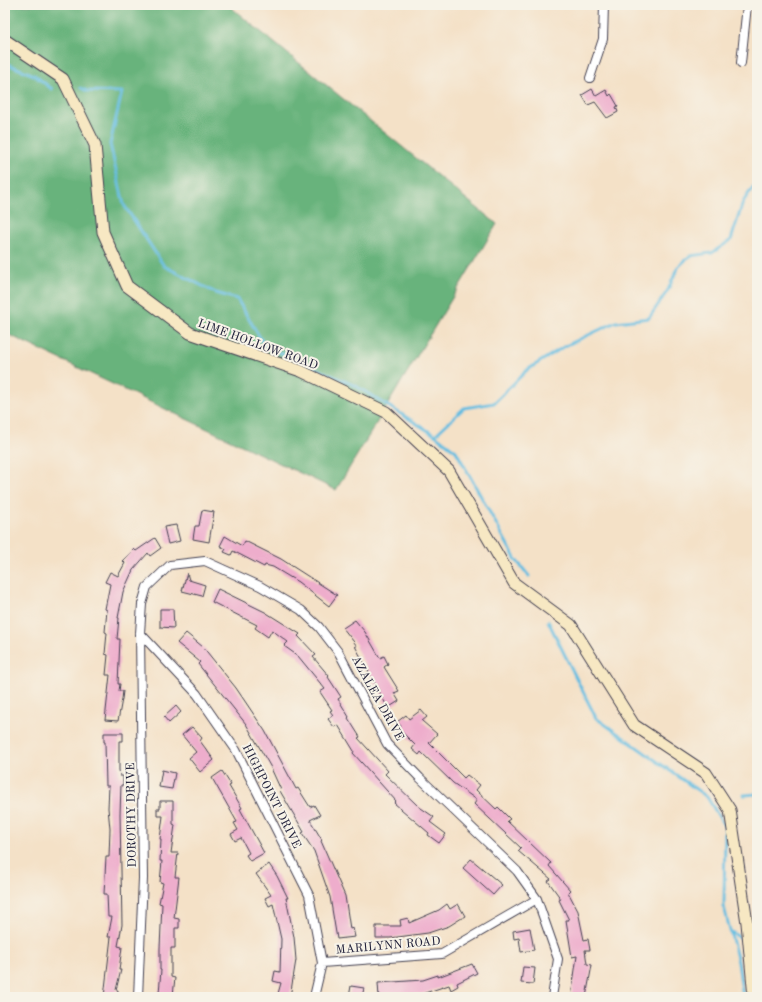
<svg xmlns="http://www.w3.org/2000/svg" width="762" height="1002" font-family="'Old Standard TT',serif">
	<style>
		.forest { fill: #68b37c; stroke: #456a5c }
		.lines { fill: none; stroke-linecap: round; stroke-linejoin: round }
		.stream { stroke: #64bde1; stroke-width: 3 }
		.building { fill: #eeadcc }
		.street-casing { stroke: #423f50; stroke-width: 10 }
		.secondary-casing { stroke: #423f50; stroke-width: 13 }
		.street { stroke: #fff; stroke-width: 8 }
		.secondary { stroke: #f7e8c3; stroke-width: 11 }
		.labels { text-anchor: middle; stroke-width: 4; stroke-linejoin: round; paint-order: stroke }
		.street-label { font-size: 12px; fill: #22223b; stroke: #f7f3e8 }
	</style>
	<rect width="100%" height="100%" fill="#f7f3e8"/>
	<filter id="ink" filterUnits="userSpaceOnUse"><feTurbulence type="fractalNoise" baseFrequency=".025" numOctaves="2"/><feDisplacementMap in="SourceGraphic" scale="8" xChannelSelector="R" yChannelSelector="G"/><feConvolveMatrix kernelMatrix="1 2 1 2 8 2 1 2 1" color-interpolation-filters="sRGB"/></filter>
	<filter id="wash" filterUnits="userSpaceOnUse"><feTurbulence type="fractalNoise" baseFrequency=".012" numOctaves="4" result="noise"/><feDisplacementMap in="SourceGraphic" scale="16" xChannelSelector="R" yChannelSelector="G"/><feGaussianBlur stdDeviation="0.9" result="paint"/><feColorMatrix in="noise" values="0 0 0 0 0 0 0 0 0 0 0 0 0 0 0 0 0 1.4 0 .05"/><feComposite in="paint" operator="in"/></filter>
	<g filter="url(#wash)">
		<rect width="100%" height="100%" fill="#f4e1c7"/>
		<path class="forest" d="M 5,5 L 228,5 L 497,224 L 336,490 L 5,333 Z"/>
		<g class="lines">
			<path class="stream" d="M 5,63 L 34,75 L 52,89
				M 81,88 L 87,91 L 122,92 L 110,144 L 124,205 L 164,266 L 216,293 L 237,299 L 265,346 L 356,386 L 435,435 L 456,451 L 516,560 L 529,576
				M 435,435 L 464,408 L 494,403 L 527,370 L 565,346 L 616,322 L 649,318 L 668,290 L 678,267 L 690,256 L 712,253 L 731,240 L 743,202 L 753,187 L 757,185
				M 548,621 L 596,718 L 707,797 L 725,827 L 724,907 L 738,962 L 743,997
				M 744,795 L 757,794
				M 730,931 L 740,938"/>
		</g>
		<g id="blocks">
			<path class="building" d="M 592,89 L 596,96 L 606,90 L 609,96 L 611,94 L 618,106 L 616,107 L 618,112 L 607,118 L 595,102 L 588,105 L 582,95 Z
				M 202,510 L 214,512 L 209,542 L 193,539 L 195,526 L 199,526 Z
				M 176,525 L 180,541 L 168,544 L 164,527 Z
				M 225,536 L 242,546 L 245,541 L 281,559 L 337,595 L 329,606 L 298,582 L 273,567 L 265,565 L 264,567 L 233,551 L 231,555 L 224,552 L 226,549 L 220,546 Z
				M 155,538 L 161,548 L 150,556 L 148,553 L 133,570 L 123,592 L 118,618 L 119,618 L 117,639 L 120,639 L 118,684 L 120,684 L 119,691 L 123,691 L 122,699 L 118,721 L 105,720 L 110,675 L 106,675 L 108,655 L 105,654 L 107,633 L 105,632 L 107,610 L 105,609 L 110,584 L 105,582 L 110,572 L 118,576 L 125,563 L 123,561 L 134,549 L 136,551 Z
				M 187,573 L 189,580 L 205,585 L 202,596 L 182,591 Z
				M 218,589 L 265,612 L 300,634 L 298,636 L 316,655 L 313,657 L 329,676 L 328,677 L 341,697 L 338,699 L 349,717 L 348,718 L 360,737 L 358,738 L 388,771 L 385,774 L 418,806 L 434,817 L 430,822 L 446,834 L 439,843 L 428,835 L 429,833 L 394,803 L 396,801 L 353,753 L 354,751 L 338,725 L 334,727 L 328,719 L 333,715 L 330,711 L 332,710 L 320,692 L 325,689 L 298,656 L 284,646 L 288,642 L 272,630 L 268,637 L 255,628 L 257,625 L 212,602 Z
				M 160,609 L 173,609 L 174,628 L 160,627 Z
				M 355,620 L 365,632 L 380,658 L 384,656 L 388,664 L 384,667 L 399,691 L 394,693 L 399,701 L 388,708 L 355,646 L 357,646 L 343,628 Z
				M 186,633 L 203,647 L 236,688 L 265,731 L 296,789 L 298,788 L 310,807 L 314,805 L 320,815 L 310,820 L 322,840 L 321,841 L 345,896 L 350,929 L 353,928 L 355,937 L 337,939 L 330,897 L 314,851 L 302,833 L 304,832 L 280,791 L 281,790 L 270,766 L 246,724 L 198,664 L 200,662 L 177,643 Z
				M 176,706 L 181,712 L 169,723 L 164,717 Z
				M 421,710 L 427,717 L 422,721 L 437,734 L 429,743 L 464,778 L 467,775 L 480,785 L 476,790 L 496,809 L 498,807 L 510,819 L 507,821 L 551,863 L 549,866 L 570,890 L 568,892 L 578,911 L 584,940 L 588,939 L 590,950 L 585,950 L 587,964 L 592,965 L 586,997 L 571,997 L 577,956 L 572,957 L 566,920 L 569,920 L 559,900 L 561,899 L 548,881 L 551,879 L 518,851 L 521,848 L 474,804 L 477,800 L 453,783 L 421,752 L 419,755 L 412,749 L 415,745 L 399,729 L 401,726 L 397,722 L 406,715 L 409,719 Z
				M 192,727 L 202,738 L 200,741 L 214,760 L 200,772 L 189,758 L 196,752 L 182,735 Z
				M 104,733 L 123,733 L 123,741 L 119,741 L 119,770 L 120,776 L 123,776 L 123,785 L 121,785 L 120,814 L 122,925 L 118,946 L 122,947 L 119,970 L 121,970 L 116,990 L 118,990 L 117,997 L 104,997 L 111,937 L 108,937 L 112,917 L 108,917 L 107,894 L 104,894 L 106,857 L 109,857 L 110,829 L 108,808 L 109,786 L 106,786 L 105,742 L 104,742 Z
				M 162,770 L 175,773 L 172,789 L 159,787 Z
				M 222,771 L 231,785 L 229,786 L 242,808 L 240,809 L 264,853 L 250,861 L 246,855 L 249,853 L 241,838 L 235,841 L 231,834 L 238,830 L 234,823 L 237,822 L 212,778 Z
				M 160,801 L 173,801 L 173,824 L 175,825 L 171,853 L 178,853 L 175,877 L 179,877 L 174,918 L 179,919 L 179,928 L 175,928 L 175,948 L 171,948 L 171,977 L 175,978 L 173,995 L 159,993 L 161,970 L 160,970 L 160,948 L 162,904 L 159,903 L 163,883 L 160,882 L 162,861 L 160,861 L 161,839 L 160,839 L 163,816 L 157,816 L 157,809 L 160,809 Z
				M 471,859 L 502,885 L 493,895 L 463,868 Z
				M 269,864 L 277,876 L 288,898 L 286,898 L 294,937 L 296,960 L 290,997 L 277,997 L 281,983 L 273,981 L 275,971 L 280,972 L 281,939 L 273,904 L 269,906 L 265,898 L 271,895 L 256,874 Z
				M 447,904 L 450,909 L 458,904 L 465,916 L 449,926 L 428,933 L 390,938 L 376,938 L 376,926 L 401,926 L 400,920 L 408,918 L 409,923 L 439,910 Z
				M 530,928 L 534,950 L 521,952 L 519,938 L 514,939 L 513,931 Z
				M 472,964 L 477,973 L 457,983 L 458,986 L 451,990 L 449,985 L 422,994 L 379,997 L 378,983 L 423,980 L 438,975 L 438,977 Z
				M 523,967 L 535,968 L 533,984 L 521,983 Z
				M 351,986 L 364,988 L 362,997 L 349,997 Z"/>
		</g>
	</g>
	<g filter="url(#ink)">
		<use href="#blocks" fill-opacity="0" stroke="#423f50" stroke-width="1"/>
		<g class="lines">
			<defs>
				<path id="street" d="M 741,63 L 747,5
					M 590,78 L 603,39 L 604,5
					M 140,633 L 197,694 L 236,750 L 309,895 L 322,963 L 314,997
					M 322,963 L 442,954 L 537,899
					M 138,997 L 143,878 L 140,633 L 142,604 L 147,587 L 170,565 L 205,561 L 260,586 L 301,610 L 319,627 L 339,653 L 387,744 L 420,778 L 517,871 L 537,899 L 558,959 L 552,997"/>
				<path id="secondary" d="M 5,40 L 63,79 L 95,145 L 103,232 L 127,286 L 190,333 L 301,371 L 386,412 L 449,471 L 514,583 L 571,625 L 634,725 L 706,773 L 730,810 L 747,923 L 754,997"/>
			</defs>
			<use href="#street" class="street-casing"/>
			<use href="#secondary" class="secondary-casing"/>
			<use href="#street" class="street"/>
			<use href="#secondary" class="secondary"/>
		</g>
	</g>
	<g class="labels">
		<g class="street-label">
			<text transform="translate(258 344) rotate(20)" y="4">LIME HOLLOW ROAD</text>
			<text transform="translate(378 698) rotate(61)" y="4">AZALEA DRIVE</text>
			<text transform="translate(272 796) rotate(63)" y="4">HIGHPOINT DRIVE</text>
			<text transform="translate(131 815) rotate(-91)" y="4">DOROTHY DRIVE</text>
			<text transform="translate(388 945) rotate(-5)" y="4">MARILYNN ROAD</text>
		</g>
	</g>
	<rect width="762" height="1002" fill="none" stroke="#f7f3e8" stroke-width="20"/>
</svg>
